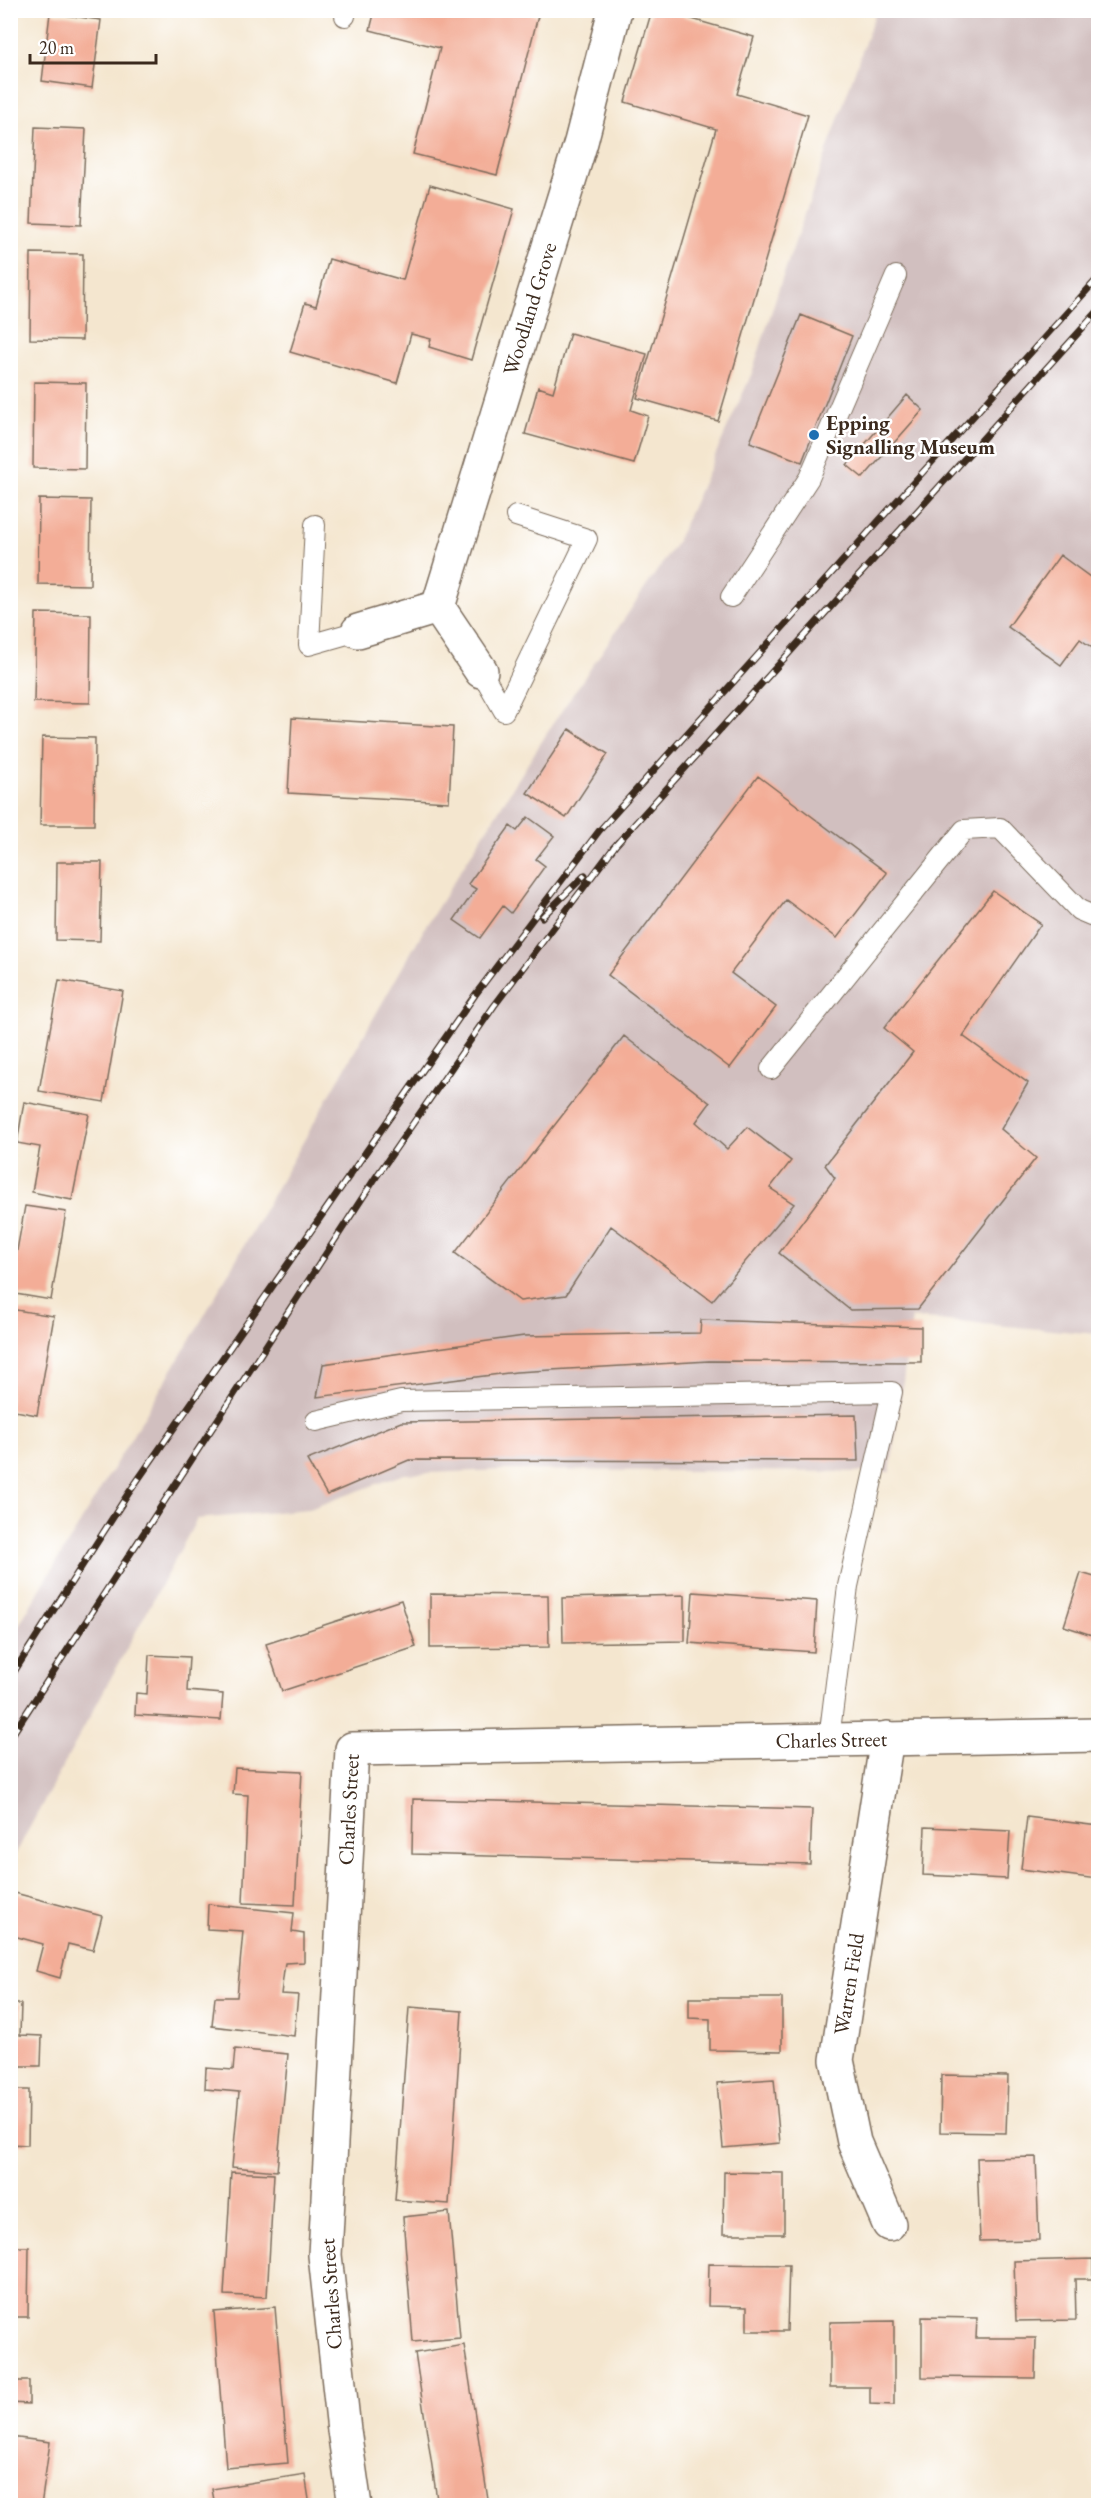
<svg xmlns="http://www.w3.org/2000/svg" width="1109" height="2516" font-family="'EB Garamond',serif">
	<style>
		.industrial { fill: #d1bfbf }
		.building { fill: #f3ad97 }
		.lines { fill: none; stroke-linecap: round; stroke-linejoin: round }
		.lane-casing { stroke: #7c6c5c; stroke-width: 22 }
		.street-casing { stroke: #7c6c5c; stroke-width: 36 }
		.lane { stroke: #fff; stroke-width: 20 }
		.street { stroke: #fff; stroke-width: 33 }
		.rail-casing { stroke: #3b2a1e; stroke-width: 7 }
		.rail { stroke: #fff; stroke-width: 4.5; stroke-dasharray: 14; stroke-linecap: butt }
		.poi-dot { fill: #1f6fb2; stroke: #fff; stroke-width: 2 }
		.labels { text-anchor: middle; stroke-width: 5; stroke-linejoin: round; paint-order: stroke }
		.street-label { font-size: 21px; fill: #3b2a1e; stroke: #fff }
		.poi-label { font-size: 21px; font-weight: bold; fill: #3b2a1e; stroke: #fff; text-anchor: start }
	</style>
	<rect width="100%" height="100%" fill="#fff"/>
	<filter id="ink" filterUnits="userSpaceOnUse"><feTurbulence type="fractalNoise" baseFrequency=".0167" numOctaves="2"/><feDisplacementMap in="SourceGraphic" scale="12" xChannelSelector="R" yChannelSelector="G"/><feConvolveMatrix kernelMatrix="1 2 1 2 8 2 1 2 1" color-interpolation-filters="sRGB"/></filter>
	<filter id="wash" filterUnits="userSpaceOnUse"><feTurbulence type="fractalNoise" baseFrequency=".008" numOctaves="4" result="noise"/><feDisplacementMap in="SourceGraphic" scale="24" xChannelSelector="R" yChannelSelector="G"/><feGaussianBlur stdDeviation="1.35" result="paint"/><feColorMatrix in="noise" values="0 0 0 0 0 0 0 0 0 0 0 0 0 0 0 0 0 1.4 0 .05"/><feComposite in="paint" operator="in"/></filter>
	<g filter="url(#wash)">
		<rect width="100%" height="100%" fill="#f4e6cf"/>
		<path class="industrial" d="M 876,11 L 1098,11 L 1098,1334 L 912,1318 L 890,1472 L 501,1470 L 404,1474 L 309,1509 L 197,1519 L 11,1862 L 11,1638 L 196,1330 L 426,926 L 554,722 L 676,543 L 752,373 L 780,285 Z"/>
		<g id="blocks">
			<path class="building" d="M 375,10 L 517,10 L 538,16 L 497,175 L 413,154 L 440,48 L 370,30 Z
				M 652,10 L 661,10 L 754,37 L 737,94 L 808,115 L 718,421 L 637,398 L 716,129 L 625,102 Z
				M 50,13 L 101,20 L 92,88 L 42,81 Z
				M 35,127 L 86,129 L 81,225 L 31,223 Z
				M 430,185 L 514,209 L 471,360 L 429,347 L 431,339 L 411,334 L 397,383 L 290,352 L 305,303 L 316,306 L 329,259 L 403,280 Z
				M 31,253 L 83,254 L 82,340 L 30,339 Z
				M 801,315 L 852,336 L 802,462 L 750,442 Z
				M 570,333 L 647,354 L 631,410 L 648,416 L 634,464 L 525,434 L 538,387 L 553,392 Z
				M 34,382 L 86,383 L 85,469 L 33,468 Z
				M 907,395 L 923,410 L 863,478 L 847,465 Z
				M 39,499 L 91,500 L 90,585 L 38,584 Z
				M 1060,555 L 1098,583 L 1098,652 L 1080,639 L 1061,665 L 1008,627 Z
				M 36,613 L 91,614 L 90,703 L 34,702 Z
				M 292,718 L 453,727 L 449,802 L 288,793 Z
				M 569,729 L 608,754 L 566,818 L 527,793 Z
				M 42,737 L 95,738 L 94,825 L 40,825 Z
				M 758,776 L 887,873 L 837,938 L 786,900 L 731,973 L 776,1007 L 730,1068 L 608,975 Z
				M 528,817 L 554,836 L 536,859 L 545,866 L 511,913 L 503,906 L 480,938 L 454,920 L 476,889 L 468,884 L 510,826 L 517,831 Z
				M 57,862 L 102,862 L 100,941 L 56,940 Z
				M 993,891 L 1041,924 L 963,1036 L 1028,1083 L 1001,1129 L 1036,1158 L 918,1309 L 850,1310 L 779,1253 L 835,1178 L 825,1165 L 913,1052 L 884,1028 Z
				M 59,980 L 123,991 L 104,1102 L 39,1091 Z
				M 624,1036 L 710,1103 L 696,1122 L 727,1149 L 747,1127 L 791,1161 L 770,1188 L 794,1204 L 712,1301 L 611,1226 L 566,1295 L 520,1301 L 455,1253 Z
				M 24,1102 L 89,1114 L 72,1200 L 32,1192 L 40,1147 L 17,1143 Z
				M 25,1206 L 66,1212 L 51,1300 L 10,1293 L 10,1255 L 16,1256 Z
				M 10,1309 L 54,1316 L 37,1415 L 10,1410 Z
				M 701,1320 L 921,1327 L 921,1362 L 709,1361 L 516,1372 L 317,1397 L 323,1364 L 524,1336 L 700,1333 Z
				M 856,1415 L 858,1461 L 409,1460 L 327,1495 L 307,1460 L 401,1422 Z
				M 1081,1573 L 1098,1578 L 1098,1637 L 1064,1626 Z
				M 693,1592 L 817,1601 L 814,1652 L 689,1643 Z
				M 430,1594 L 548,1595 L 549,1647 L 430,1648 Z
				M 685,1595 L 685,1641 L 563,1643 L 562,1598 Z
				M 401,1600 L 416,1647 L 282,1691 L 266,1644 Z
				M 149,1655 L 189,1657 L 187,1691 L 223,1694 L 221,1720 L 135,1715 L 136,1693 L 147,1694 Z
				M 235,1768 L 302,1771 L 295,1905 L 243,1903 L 248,1795 L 233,1794 Z
				M 413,1799 L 812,1809 L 810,1864 L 412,1854 Z
				M 1027,1817 L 1098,1826 L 1097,1879 L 1021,1869 Z
				M 925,1827 L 1010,1831 L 1007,1879 L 923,1875 Z
				M 15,1893 L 102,1916 L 93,1950 L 68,1944 L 60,1978 L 36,1971 L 43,1944 L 10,1935 L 10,1909 Z
				M 208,1904 L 294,1913 L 292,1932 L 304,1934 L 304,1962 L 285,1963 L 281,1994 L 298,1995 L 294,2036 L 212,2026 L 215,1997 L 237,1997 L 243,1931 L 207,1929 Z
				M 689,1998 L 782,1998 L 782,2051 L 710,2050 L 710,2019 L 689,2018 Z
				M 10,2004 L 21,2004 L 20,2035 L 42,2036 L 41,2066 L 10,2066 Z
				M 409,2007 L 462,2011 L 449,2204 L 395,2200 Z
				M 235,2049 L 288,2054 L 277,2171 L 232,2167 L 239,2092 L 205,2089 L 206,2068 L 233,2070 Z
				M 941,2075 L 1008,2076 L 1006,2133 L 940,2132 Z
				M 774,2079 L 780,2143 L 723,2148 L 717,2083 Z
				M 10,2090 L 29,2090 L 28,2145 L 10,2144 Z
				M 1036,2157 L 1039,2240 L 980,2241 L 977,2158 Z
				M 231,2172 L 274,2174 L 267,2297 L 224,2295 Z
				M 724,2172 L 784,2173 L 784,2234 L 723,2234 Z
				M 449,2212 L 460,2338 L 413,2342 L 403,2217 Z
				M 10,2247 L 29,2247 L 28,2317 L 14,2317 L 13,2381 L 29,2381 L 29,2404 L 10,2403 Z
				M 1093,2259 L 1093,2279 L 1075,2279 L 1076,2320 L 1016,2321 L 1014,2261 Z
				M 709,2264 L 789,2265 L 787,2331 L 747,2331 L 747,2307 L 708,2306 Z
				M 275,2307 L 288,2463 L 226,2468 L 214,2312 Z
				M 922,2317 L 977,2318 L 976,2338 L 1036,2338 L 1035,2378 L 922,2377 Z
				M 894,2321 L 894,2405 L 870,2404 L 870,2387 L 830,2387 L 830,2322 Z
				M 464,2345 L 489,2506 L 438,2506 L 415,2353 Z
				M 10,2437 L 50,2442 L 41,2506 L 10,2506 Z
				M 305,2474 L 310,2506 L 215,2506 L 212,2489 Z"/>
		</g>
	</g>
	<g filter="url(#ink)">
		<use href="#blocks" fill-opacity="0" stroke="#7c6c5c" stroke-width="1.5"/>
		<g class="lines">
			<defs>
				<path id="lane" d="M 345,16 L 346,10
					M 315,525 L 309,645 L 358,631
					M 731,597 L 809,478 L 896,276
					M 481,671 L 504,711 L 587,539 L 516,516
					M 771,1069 L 964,830 L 1000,828 L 1079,910 L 1098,918
					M 316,1421 L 401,1401 L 892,1392 L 848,1586 L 829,1739"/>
				<g id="street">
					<path id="s1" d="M 438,607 L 581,142 L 615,10"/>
					<path d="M 438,607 L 481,671"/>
					<path d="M 358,631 L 438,607"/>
					<path d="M 887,1738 L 837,2060 L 854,2142 L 889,2224"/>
					<path id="s2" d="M 355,2506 L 344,2430 L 325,2255 L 352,1749 L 1098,1735"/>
				</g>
			</defs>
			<use href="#lane" class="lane-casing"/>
			<use href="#street" class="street-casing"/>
			<use href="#lane" class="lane"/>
			<use href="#street" class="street"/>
			<defs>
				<path id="rail" d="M 613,848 L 1098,311
					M 542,917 L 585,875
					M 10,1678 L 128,1494 L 475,995 L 599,831 L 1098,278
					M 10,1738 L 376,1177 L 494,1006 L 618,842"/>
			</defs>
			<use href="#rail" class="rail-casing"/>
			<use href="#rail" class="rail"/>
		</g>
	</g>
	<circle class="poi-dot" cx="814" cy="435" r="6"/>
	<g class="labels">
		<g class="street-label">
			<text dy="7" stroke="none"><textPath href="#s1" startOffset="312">Woodland Grove</textPath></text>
			<text dy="7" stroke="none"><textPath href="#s2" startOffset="1239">Charles Street</textPath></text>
			<text dy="7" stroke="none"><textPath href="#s2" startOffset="699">Charles Street</textPath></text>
			<text transform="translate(849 1984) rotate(-81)" y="7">Warren Field</text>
			<text transform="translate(331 2294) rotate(-94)" y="7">Charles Street</text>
		</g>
		<g class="poi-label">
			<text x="826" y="430">Epping<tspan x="826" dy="24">Signalling Museum</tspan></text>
		</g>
	</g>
	<rect width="1109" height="2516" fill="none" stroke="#fff" stroke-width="36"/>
	<path d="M30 54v9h126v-9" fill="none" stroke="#3b2a1e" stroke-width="3"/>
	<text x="39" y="54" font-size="18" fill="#3b2a1e" stroke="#ffffff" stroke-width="4.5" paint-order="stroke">20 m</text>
</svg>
